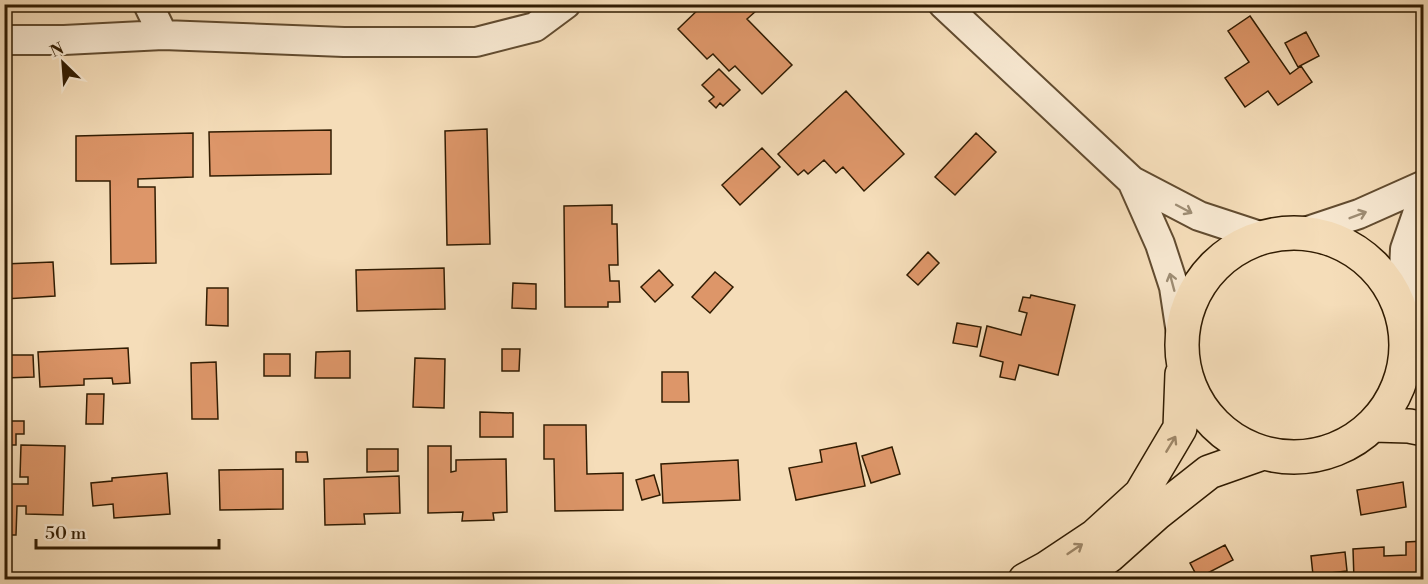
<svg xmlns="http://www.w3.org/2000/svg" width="1428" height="584" font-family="'Libre Bodoni',serif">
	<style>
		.building { fill: #dd9669; stroke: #311c02; stroke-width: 1.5 }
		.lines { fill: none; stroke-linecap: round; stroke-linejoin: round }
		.street-casing { stroke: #624c30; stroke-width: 32 }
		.highway-casing { stroke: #311c02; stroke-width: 36 }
		.street { stroke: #f8e9d2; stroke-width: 28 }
		.highway { stroke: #f5ddb9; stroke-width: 33 }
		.oneway { stroke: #9e8d74 }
		.oneway2 { stroke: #9d8667 }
	</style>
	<rect width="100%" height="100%" fill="#f5ddb9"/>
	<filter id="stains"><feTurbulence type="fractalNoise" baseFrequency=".00333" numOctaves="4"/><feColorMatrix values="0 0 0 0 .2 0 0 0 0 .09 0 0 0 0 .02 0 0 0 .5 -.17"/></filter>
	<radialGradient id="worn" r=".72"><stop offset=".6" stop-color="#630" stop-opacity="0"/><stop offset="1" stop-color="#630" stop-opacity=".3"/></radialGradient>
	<path class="building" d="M 704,4 L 750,4 L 756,11 L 747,19 L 792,65 L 762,94 L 735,66 L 729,71 L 713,54 L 707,59 L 678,29 Z
		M 1250,16 L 1290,74 L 1301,66 L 1312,82 L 1278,105 L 1268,91 L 1245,107 L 1225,78 L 1249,62 L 1228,31 Z
		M 1306,32 L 1319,56 L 1298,67 L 1285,43 Z
		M 719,69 L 740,90 L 723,106 L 720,103 L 716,108 L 709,101 L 714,97 L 702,85 Z
		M 846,91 L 904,154 L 864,191 L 843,167 L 836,173 L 824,160 L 808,174 L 804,170 L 798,175 L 778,154 Z
		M 487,129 L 490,244 L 447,245 L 445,131 Z
		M 331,130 L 331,174 L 210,176 L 209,132 Z
		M 193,133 L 193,177 L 138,179 L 138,187 L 155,187 L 156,263 L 111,264 L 110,181 L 76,181 L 76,136 Z
		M 976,133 L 996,152 L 955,195 L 935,177 Z
		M 762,148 L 780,167 L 740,205 L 722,185 Z
		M 612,205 L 612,224 L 617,224 L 618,265 L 609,265 L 610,281 L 619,281 L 620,302 L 608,302 L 608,307 L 565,307 L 564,206 Z
		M 928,252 L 939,263 L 918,285 L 907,275 Z
		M 53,262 L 55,296 L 4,299 L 4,264 Z
		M 444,268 L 445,309 L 357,311 L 356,270 Z
		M 659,270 L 673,285 L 655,302 L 641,287 Z
		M 715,272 L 733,287 L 710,313 L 692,297 Z
		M 513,283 L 536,284 L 536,309 L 512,308 Z
		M 207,288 L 228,288 L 228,326 L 206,325 Z
		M 1031,295 L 1075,305 L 1058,375 L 1019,365 L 1015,380 L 1000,377 L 1003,362 L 980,356 L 987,326 L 1021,335 L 1027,313 L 1019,311 L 1023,297 L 1030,298 Z
		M 957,323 L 981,327 L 977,347 L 953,343 Z
		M 128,348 L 130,383 L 113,384 L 112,378 L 84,379 L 84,385 L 40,387 L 38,352 Z
		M 502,349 L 520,349 L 519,371 L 502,371 Z
		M 350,351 L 350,378 L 315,378 L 316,352 Z
		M 264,354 L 290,354 L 290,376 L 264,376 Z
		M 4,355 L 33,355 L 34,377 L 4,378 Z
		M 415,358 L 445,359 L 444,408 L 413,407 Z
		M 216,362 L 218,419 L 192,419 L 191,363 Z
		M 662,372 L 688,372 L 689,402 L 662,402 Z
		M 87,394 L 104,394 L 103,424 L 86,424 Z
		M 480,412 L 513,413 L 513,437 L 480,437 Z
		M 4,421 L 24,421 L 24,434 L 16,434 L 16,445 L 4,445 Z
		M 544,425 L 586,425 L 587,474 L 623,473 L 623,510 L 555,511 L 554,459 L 544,459 Z
		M 856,443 L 865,486 L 796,500 L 789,468 L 822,462 L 820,450 Z
		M 21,445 L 65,446 L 63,515 L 26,514 L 26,506 L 17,506 L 16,535 L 4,535 L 4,484 L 28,484 L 28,477 L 20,477 Z
		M 428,446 L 451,446 L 451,472 L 456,471 L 456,460 L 506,459 L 507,512 L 493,513 L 494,520 L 462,521 L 463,512 L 428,513 Z
		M 892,447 L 900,474 L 871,483 L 862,456 Z
		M 367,449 L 398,449 L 398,471 L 367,472 Z
		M 296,452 L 307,452 L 308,462 L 296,462 Z
		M 738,460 L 740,500 L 663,503 L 661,464 Z
		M 283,469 L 283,509 L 220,510 L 219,470 Z
		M 167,473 L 170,514 L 114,518 L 113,504 L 93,506 L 91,483 L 112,481 L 112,478 Z
		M 654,475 L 660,495 L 642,500 L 636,480 Z
		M 399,476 L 400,513 L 364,514 L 365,524 L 325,525 L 324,479 Z
		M 1403,482 L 1406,507 L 1361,515 L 1357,490 Z
		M 1424,541 L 1424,580 L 1354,580 L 1353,549 L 1384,547 L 1384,556 L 1406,555 L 1406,542 Z
		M 1225,545 L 1233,560 L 1198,578 L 1190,563 Z
		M 1345,552 L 1347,571 L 1313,575 L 1311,556 Z"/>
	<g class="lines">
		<defs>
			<path id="street" d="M 148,4 L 163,35
				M 943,4 L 1132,181 L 1199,216 L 1263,237
				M 4,40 L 64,40 L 163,35 L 344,42 L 476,42 L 535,27 L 566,4
				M 1132,181 L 1160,244 L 1174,287 L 1182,340
				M 1302,233 L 1359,214 L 1424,185
				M 1402,311 L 1405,249 L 1424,194"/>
			<path id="highway" d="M1182 345a112 112 0 1 1 224 0a112 112 0 1 1-224 0Z
				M 1373,425 L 1409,426 L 1424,429
				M 1025,580 L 1047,568 L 1095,536 L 1141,494 L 1180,428 L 1182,374
				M 1075,580 L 1110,555 L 1157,513 L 1209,472 L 1263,453"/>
		</defs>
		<use href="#street" class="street-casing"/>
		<use href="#highway" class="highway-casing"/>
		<use href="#street" class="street"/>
		<use href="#highway" class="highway"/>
	</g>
	<defs><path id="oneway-shaft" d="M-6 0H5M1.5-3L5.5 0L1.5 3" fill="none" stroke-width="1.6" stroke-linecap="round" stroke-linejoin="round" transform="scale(1.5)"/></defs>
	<g class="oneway">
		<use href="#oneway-shaft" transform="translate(1184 209) rotate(28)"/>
		<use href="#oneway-shaft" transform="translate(1358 215) rotate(-21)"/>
		<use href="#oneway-shaft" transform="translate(1172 282) rotate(-105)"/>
	</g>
	<g class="oneway2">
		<use href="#oneway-shaft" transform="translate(1171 444) rotate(-59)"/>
		<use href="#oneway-shaft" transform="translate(1075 549) rotate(-34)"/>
	</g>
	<rect width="1428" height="584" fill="none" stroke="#f5ddb9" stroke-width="24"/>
	<rect x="6" y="6" width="1416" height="572" fill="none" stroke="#311c02" stroke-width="3"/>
	<rect x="12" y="12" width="1404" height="560" fill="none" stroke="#311c02" stroke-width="1.5"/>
	<g transform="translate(63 63) rotate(335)" stroke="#f8e9d2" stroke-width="4.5" paint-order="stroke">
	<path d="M0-4.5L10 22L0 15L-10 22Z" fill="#311c02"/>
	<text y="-9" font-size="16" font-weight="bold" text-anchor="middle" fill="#311c02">N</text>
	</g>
	<path d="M36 539v9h183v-9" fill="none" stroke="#311c02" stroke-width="3"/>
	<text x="45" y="539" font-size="18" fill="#311c02" stroke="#f8e9d2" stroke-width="4.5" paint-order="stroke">50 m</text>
	<rect width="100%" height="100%" filter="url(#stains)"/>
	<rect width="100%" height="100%" fill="url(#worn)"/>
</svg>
